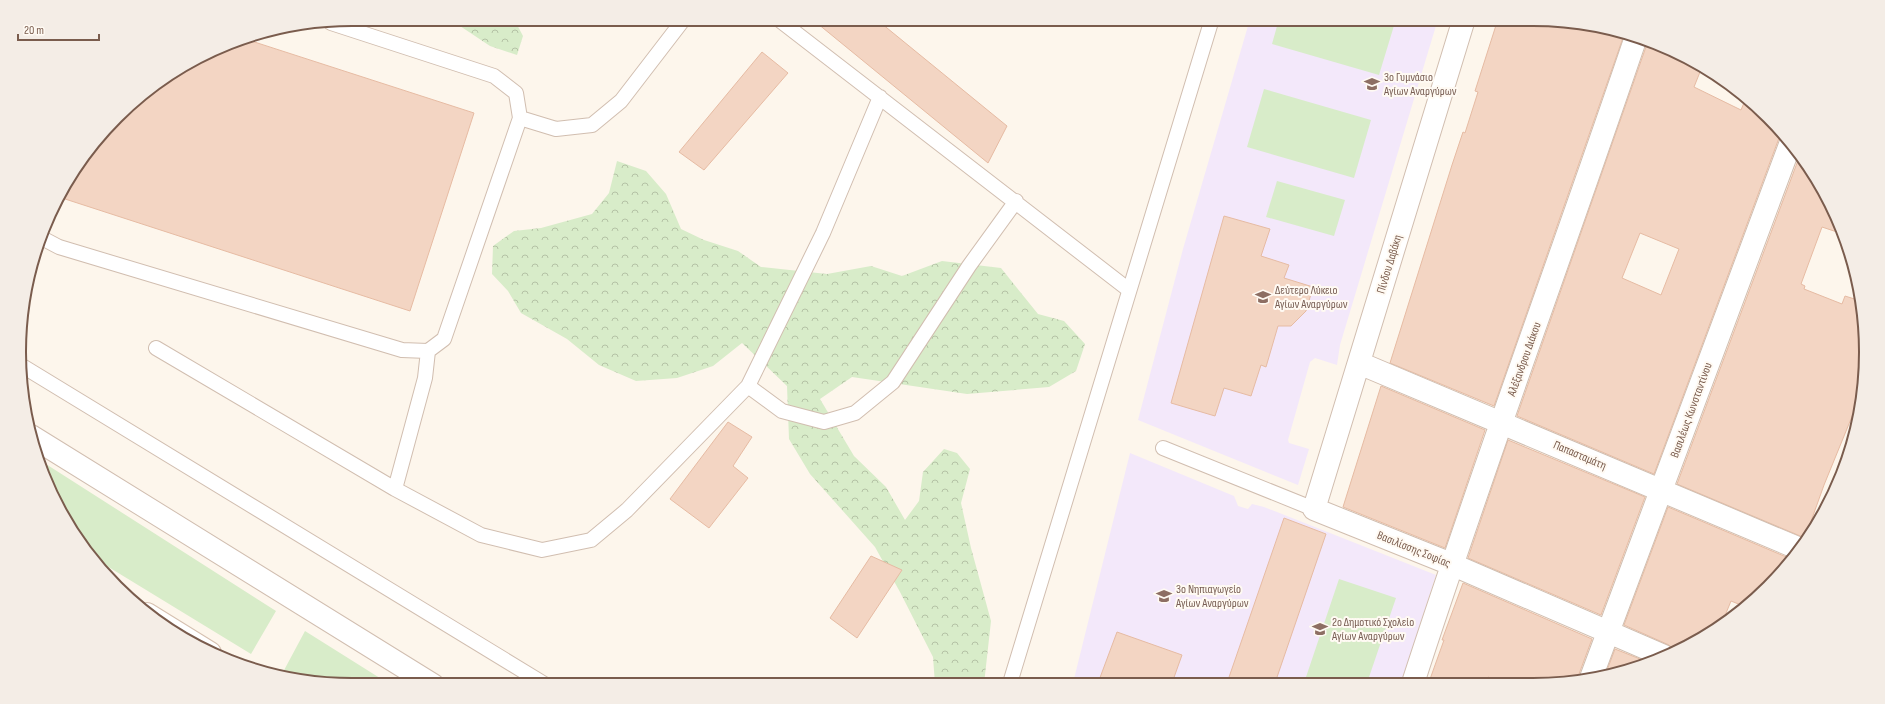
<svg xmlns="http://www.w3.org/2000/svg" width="1885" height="704" font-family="'Sofia Sans Condensed',sans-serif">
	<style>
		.education { fill: #f3e8fa }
		.forest { fill: url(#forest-crowns) }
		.park { fill: #d8ecc9 }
		.building { fill: #f3d5c3; stroke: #e6bba3; fill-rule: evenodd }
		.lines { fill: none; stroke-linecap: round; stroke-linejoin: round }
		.lane-casing { stroke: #d1beb0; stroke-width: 16 }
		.street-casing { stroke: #d1beb0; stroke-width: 24 }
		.secondary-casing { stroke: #d6c0b0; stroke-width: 24 }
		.lane { stroke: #fff; stroke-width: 14 }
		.street { stroke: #fff; stroke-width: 22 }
		.secondary { stroke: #fff; stroke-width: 22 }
		.labels { text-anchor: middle; stroke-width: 4; stroke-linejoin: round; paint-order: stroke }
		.education-label { font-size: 12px; fill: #785e54; stroke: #fffaf3; text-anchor: start }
		.street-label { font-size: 12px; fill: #7a5c4d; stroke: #fffaf3 }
		.rim { fill: none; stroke: #7a5c4d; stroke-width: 2 }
	</style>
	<defs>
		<pattern id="forest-crowns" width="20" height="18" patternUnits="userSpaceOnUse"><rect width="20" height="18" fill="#d8ecc9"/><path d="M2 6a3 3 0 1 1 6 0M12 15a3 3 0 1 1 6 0" fill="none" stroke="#b4c2a5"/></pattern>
	</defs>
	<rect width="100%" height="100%" fill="#fdf6ec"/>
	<path class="education" d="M 1250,19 L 1438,19 L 1340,345 L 1337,365 L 1315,358 L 1310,362 L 1288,440 L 1289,443 L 1309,449 L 1298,485 L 1138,420 L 1183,249 Z
		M 1130,453 L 1234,496 L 1238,506 L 1248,509 L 1252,504 L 1264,507 L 1436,575 L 1401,683 L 1073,683 Z"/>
	<path class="forest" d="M 439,19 L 514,19 L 523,36 L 517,55 L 490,46 L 460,26 Z
		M 617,161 L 646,171 L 666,194 L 681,229 L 704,240 L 738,251 L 761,267 L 827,274 L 871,266 L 902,276 L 942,261 L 1001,268 L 1038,314 L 1064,321 L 1085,344 L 1076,371 L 1049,387 L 967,394 L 852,377 L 820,399 L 854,456 L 886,487 L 905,520 L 919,501 L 923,472 L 944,449 L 957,453 L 970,469 L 961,503 L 971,548 L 991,621 L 984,684 L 935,684 L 933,657 L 900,592 L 875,547 L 810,474 L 789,439 L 787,386 L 742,343 L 713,366 L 677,378 L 636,381 L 599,365 L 567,339 L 521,313 L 508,291 L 492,274 L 493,246 L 514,231 L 541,228 L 592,214 L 609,193 Z"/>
	<path class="park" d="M 1279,19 L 1396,19 L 1379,75 L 1272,44 Z
		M 1264,89 L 1371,120 L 1354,178 L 1247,147 Z
		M 1277,181 L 1345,200 L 1334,236 L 1266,217 Z
		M 38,459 L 276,611 L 251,654 L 97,560 L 75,537 L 44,479 Z
		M 1339,579 L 1396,598 L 1367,683 L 1304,683 Z
		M 305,631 L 391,685 L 352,685 L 286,676 L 282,674 Z"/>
	<path class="building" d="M 812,19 L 876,19 L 1007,126 L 988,163 Z
		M 1498,19 L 1533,19 L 1625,32 L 1494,406 L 1390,363 L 1452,165 L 1463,132 L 1465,133 L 1478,92 L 1475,91 Z
		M 242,38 L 474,113 L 410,311 L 62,198 L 68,180 L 133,101 L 186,64 Z
		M 1648,41 L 1680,53 L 1702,67 L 1694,87 L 1741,110 L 1746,98 L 1783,132 L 1779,138 L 1654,474 L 1517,416 ZM 1640,233 L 1679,249 L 1661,295 L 1622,278 Z
		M 762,52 L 788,73 L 704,170 L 679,152 Z
		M 1800,155 L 1822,186 L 1843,234 L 1822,227 L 1801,284 L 1805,286 L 1804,289 L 1842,304 L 1845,296 L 1861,301 L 1863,309 L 1865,374 L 1862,392 L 1824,485 L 1805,538 L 1677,484 Z
		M 1224,216 L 1270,229 L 1261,256 L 1289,265 L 1284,278 L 1313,287 L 1306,311 L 1291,326 L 1278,326 L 1266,367 L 1261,365 L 1251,396 L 1224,388 L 1215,416 L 1171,403 Z
		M 1381,386 L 1485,430 L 1445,548 L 1343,507 Z
		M 728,422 L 752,437 L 733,466 L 748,478 L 709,528 L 670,499 Z
		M 1508,440 L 1645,497 L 1601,615 L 1468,558 Z
		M 1668,507 L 1791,559 L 1753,602 L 1746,607 L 1731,601 L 1722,623 L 1676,652 L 1669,645 L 1624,625 Z
		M 1284,518 L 1326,534 L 1275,683 L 1227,683 Z
		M 871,556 L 902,570 L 857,638 L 830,618 Z
		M 1463,583 L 1592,639 L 1579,674 L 1579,681 L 1501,682 L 1488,677 L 1486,682 L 1429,682 L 1444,640 L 1442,640 Z
		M 1117,632 L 1182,655 L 1172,683 L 1098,683 Z
		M 1615,649 L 1645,661 L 1606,673 Z"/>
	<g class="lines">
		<defs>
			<path id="lane" d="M 778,19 L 1129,290
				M 520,118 L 556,129 L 592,125 L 621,101 L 684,19
				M 40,237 L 59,247 L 402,350 L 428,351 L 444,339 L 520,118 L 516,93 L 494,76 L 331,23
				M 156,348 L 395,489
				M 428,351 L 425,378 L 395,489 L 481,535 L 542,550 L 591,540 L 627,510 L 748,386 L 782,411 L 824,422 L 855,413 L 893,382 L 969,266 L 1016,201
				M 24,367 L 546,685
				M 748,386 L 823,233 L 880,97
				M 1163,448 L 1314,509
				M 1010,683 L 1212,19"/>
			<path id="street" d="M 1464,19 L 1314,509 L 1451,564 L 1664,656
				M 1359,363 L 1800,549
				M 31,436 L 433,685
				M 1591,678 L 1791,142
				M 1413,683 C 1483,466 1563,252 1636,37"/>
			<path id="secondary" d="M 147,614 L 210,653"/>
		</defs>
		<use href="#lane" class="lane-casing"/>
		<use href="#street" class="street-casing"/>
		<use href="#secondary" class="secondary-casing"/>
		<use href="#lane" class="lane"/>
		<use href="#street" class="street"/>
		<use href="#secondary" class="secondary"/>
	</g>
	<defs>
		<symbol id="school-bare" viewBox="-9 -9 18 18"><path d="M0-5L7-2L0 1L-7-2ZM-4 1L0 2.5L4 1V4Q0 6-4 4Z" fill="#8d6e63" stroke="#fffaf3" stroke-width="2.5" paint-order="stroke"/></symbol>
	</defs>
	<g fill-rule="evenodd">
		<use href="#school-bare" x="1361" y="73" width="22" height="22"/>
		<use href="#school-bare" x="1252" y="286" width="22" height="22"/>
		<use href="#school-bare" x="1153" y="585" width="22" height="22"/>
		<use href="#school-bare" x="1309" y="618" width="22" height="22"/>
	</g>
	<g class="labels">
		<g class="education-label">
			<text x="1384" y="81">3ο Γυμνάσιο<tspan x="1384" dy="14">Αγίων Αναργύρων</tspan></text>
			<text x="1275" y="294">Δεύτερο Λύκειο<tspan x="1275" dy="14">Αγίων Αναργύρων</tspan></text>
			<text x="1176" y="593">3ο Νηπιαγωγείο<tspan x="1176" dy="14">Αγίων Αναργύρων</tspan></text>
			<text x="1332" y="626">2ο Δημοτικό Σχολείο<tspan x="1332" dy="14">Αγίων Αναργύρων</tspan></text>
		</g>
		<g class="street-label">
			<text transform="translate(1389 264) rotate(-73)" y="4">Πίνδου Δαβάκη</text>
			<text transform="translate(1524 359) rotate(-70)" y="4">Αλέξανδρου Διάκου</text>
			<text transform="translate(1691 410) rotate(-70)" y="4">Βασιλέως Κωνσταντίνου</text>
			<text transform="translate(1580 455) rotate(23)" y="4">Παπασταμάτη</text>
			<text transform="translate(1414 549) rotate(22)" y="4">Βασιλίσσης Σοφίας</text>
		</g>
	</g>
	<path d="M0 0H1885V704H0ZM352 26H1533A326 326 0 0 1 1859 352V352A326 326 0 0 1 1533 678H352A326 326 0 0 1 26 352V352A326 326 0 0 1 352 26Z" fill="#f4ede6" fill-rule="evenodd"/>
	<path class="rim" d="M352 26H1533A326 326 0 0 1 1859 352V352A326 326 0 0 1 1533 678H352A326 326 0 0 1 26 352V352A326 326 0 0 1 352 26Z"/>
	<path d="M18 34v6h81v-6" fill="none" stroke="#7a5c4d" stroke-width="2"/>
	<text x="24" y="34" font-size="12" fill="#7a5c4d" stroke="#fffaf3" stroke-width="3" paint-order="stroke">20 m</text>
</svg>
